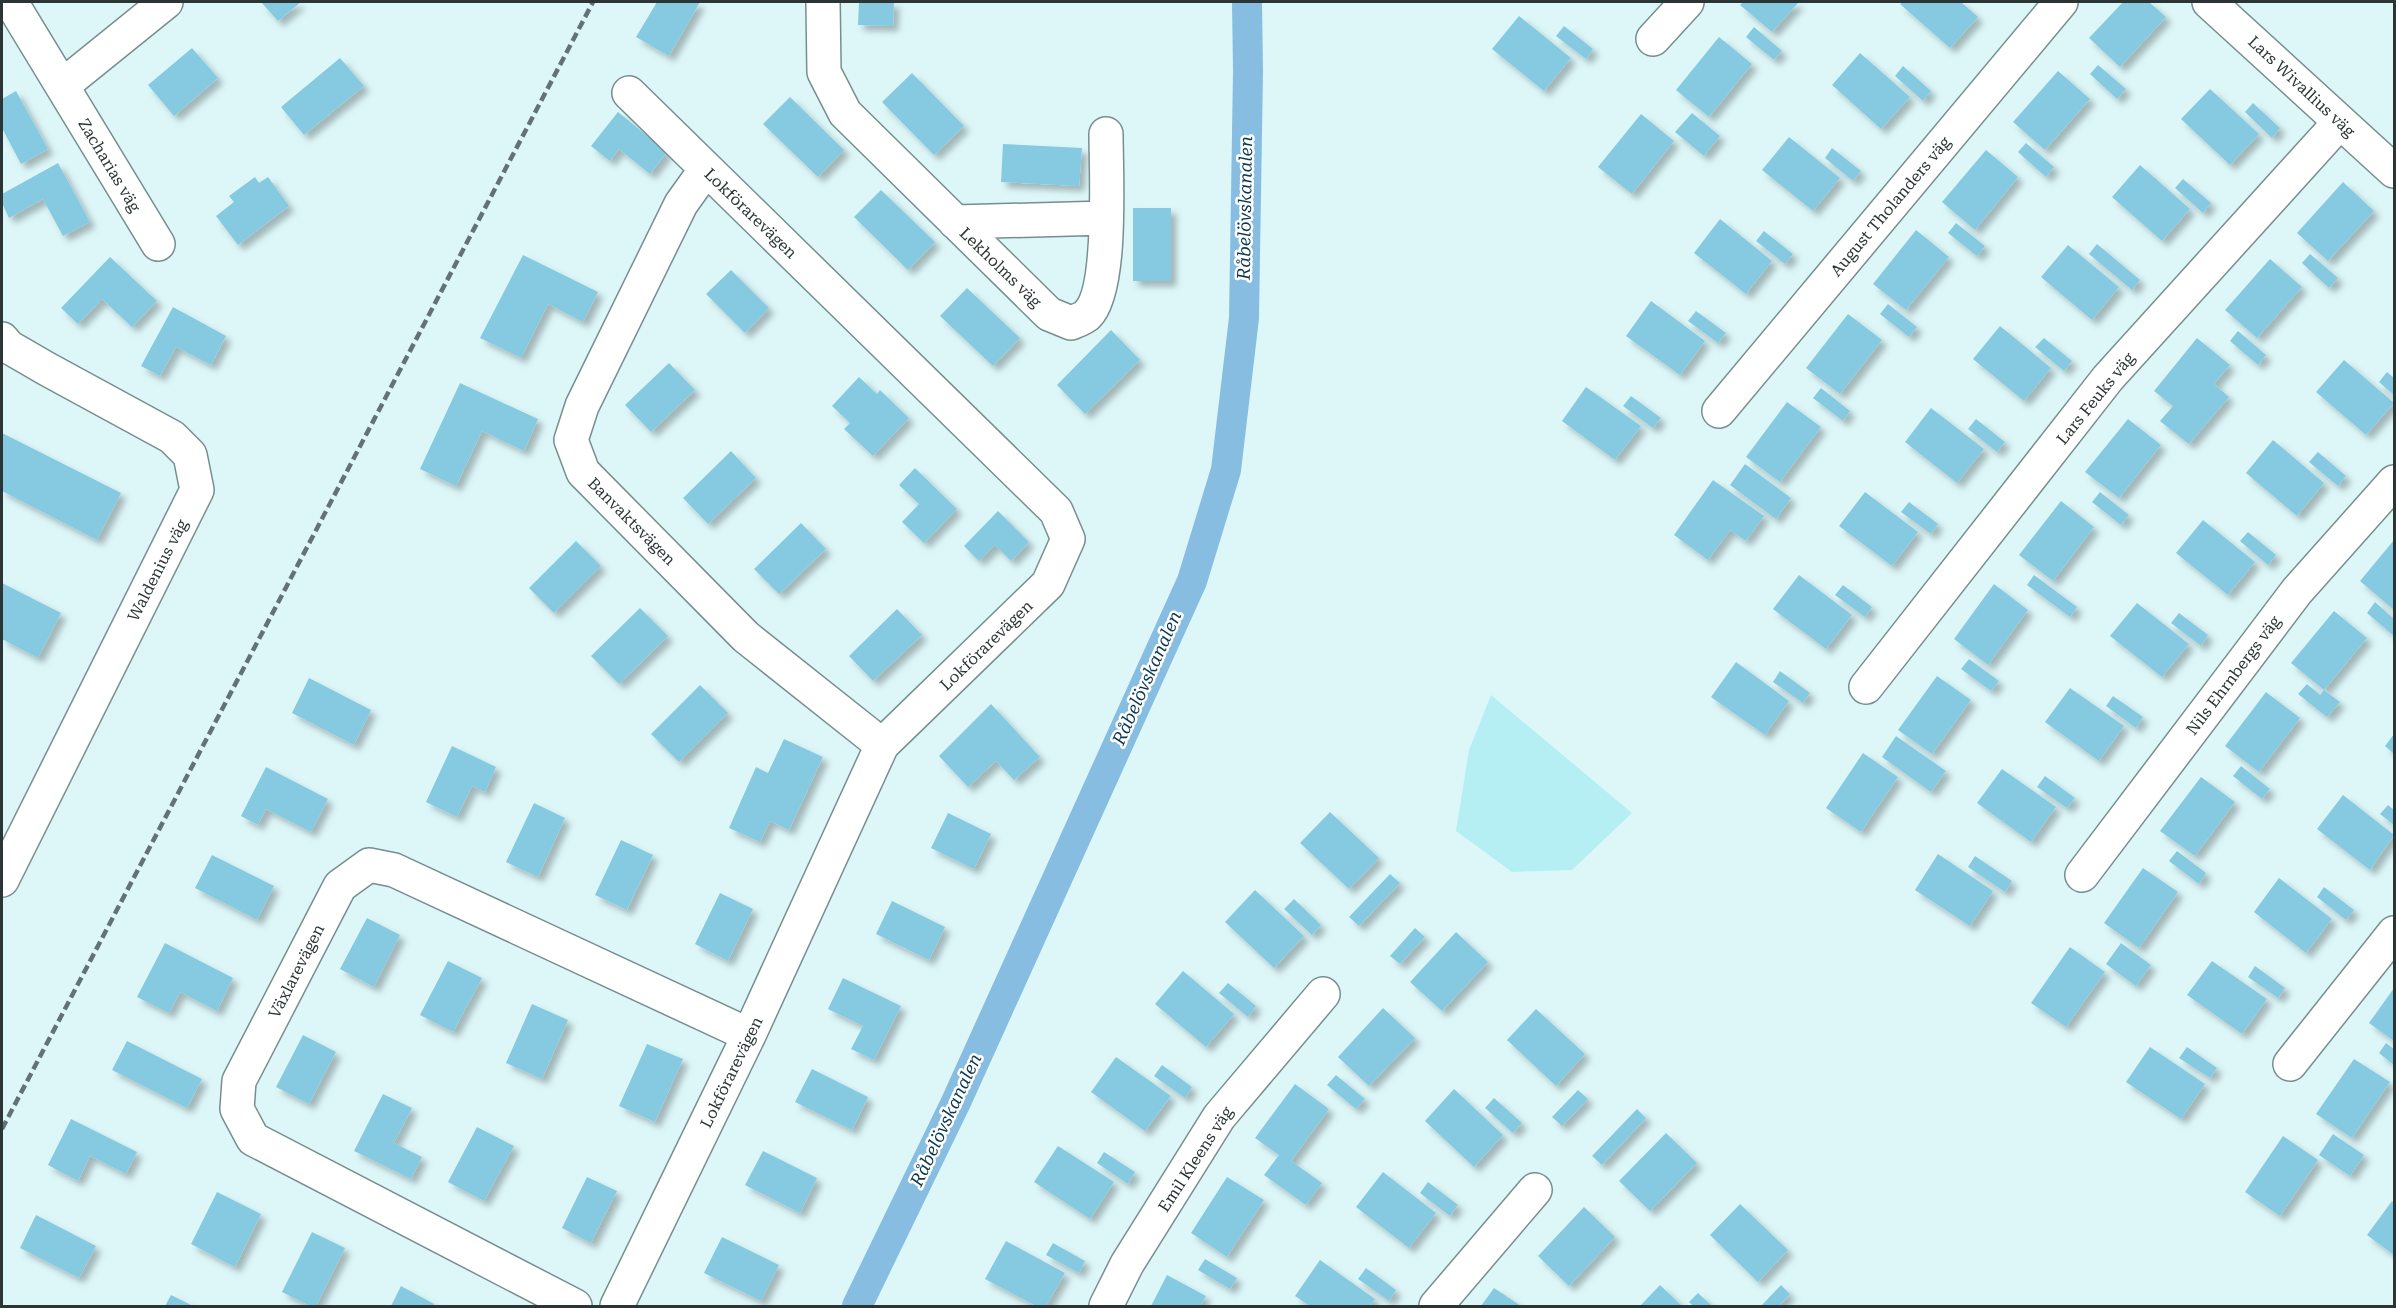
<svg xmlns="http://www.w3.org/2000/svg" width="2396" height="1308" font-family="'Roboto Serif',serif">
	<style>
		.green { fill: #b5eff3 }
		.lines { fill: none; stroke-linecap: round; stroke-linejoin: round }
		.canal { stroke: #88bde2; stroke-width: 30 }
		.building { fill: #85cae1; filter: url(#shadow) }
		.minor-casing { stroke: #778e90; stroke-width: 36 }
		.minor { stroke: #fff; stroke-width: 33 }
		.rail { stroke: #637273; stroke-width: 4.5; stroke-dasharray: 9 4.5; stroke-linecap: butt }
		.labels { text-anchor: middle; stroke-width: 5; stroke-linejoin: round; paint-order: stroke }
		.street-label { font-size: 16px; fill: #2b3535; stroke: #fff }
		.water-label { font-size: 18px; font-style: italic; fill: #0c3750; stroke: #fff }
	</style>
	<defs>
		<filter id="shadow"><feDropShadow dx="5.5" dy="5.5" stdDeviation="3" flood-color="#0004"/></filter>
	</defs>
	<rect width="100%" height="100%" fill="#ddf7f9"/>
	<path class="green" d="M 1491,695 L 1632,813 L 1572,870 L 1512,872 L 1456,831 L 1469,750 Z"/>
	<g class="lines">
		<path class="canal" d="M 857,1306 L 956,1102 L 1192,581 L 1226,470 L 1244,318 L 1248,71 L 1247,2"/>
	</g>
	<path class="building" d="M 261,2 L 301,2 L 278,21 Z
		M 657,2 L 700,2 L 669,56 L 636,37 Z
		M 859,2 L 894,2 L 893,26 L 858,25 Z
		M 1743,2 L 1799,2 L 1772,32 L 1740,5 Z
		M 1903,2 L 1961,2 L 1978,17 L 1950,48 L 1900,4 Z
		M 2123,2 L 2149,2 L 2166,17 L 2120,67 L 2089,38 Z
		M 1519,16 L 1571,58 L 1544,91 L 1492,49 Z
		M 1564,26 L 1593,49 L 1586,59 L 1556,36 Z
		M 1754,27 L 1782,51 L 1774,60 L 1746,37 Z
		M 1719,37 L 1752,64 L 1709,117 L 1676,90 Z
		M 192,48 L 218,78 L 174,116 L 148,85 Z
		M 1860,53 L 1910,97 L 1881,129 L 1832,85 Z
		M 340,58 L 364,86 L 304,135 L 281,107 Z
		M 2098,65 L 2126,89 L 2117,99 L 2090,74 Z
		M 1903,66 L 1931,91 L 1923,101 L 1895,76 Z
		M 2058,71 L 2090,99 L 2045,150 L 2013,122 Z
		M 912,73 L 964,126 L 934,155 L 882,102 Z
		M 2210,89 L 2259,134 L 2230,165 L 2181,119 Z
		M 16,91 L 48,149 L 21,164 L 2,128 L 2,99 Z
		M 790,97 L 844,150 L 818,177 L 763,124 Z
		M 2253,103 L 2280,128 L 2272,138 L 2245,112 Z
		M 618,112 L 667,152 L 650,174 L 619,149 L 610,161 L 591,146 Z
		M 1692,113 L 1720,136 L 1704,156 L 1675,132 Z
		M 1641,114 L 1674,141 L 1632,194 L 1598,167 Z
		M 1789,137 L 1840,178 L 1813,211 L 1762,170 Z
		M 2026,143 L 2054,167 L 2046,177 L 2018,152 Z
		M 1003,144 L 1082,148 L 1079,186 L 1001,182 Z
		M 1832,148 L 1861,171 L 1853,181 L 1825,158 Z
		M 1986,150 L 2018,177 L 1975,230 L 1942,202 Z
		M 58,163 L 90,222 L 63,236 L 43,199 L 9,218 L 2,203 L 2,194 Z
		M 2140,165 L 2190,209 L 2162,241 L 2112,197 Z
		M 255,177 L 259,183 L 268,177 L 289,206 L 238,245 L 216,216 L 234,202 L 229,196 Z
		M 2183,179 L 2211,203 L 2203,213 L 2175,188 Z
		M 2343,182 L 2374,211 L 2328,261 L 2297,233 Z
		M 881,190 L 935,242 L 908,270 L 854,217 Z
		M 1133,208 L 1171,208 L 1171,281 L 1133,281 Z
		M 1720,219 L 1772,261 L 1746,294 L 1694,253 Z
		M 1956,223 L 1985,246 L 1977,256 L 1948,233 Z
		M 1916,230 L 1949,257 L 1906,310 L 1873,284 Z
		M 1764,231 L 1793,254 L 1785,264 L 1756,241 Z
		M 2097,244 L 2140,280 L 2132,290 L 2089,254 Z
		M 2068,245 L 2119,287 L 2092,320 L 2041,277 Z
		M 2310,254 L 2338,278 L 2329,288 L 2302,263 Z
		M 523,255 L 598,292 L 583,322 L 548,304 L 521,358 L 480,338 Z
		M 110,257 L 157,301 L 132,327 L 102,299 L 78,324 L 61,308 Z
		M 2270,259 L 2302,287 L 2257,338 L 2225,310 Z
		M 731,270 L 769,308 L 745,333 L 706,294 Z
		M 967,288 L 1020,338 L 993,366 L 940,316 Z
		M 1651,301 L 1705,341 L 1680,375 L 1626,336 Z
		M 1888,304 L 1917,327 L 1909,337 L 1880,314 Z
		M 173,307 L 226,336 L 211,365 L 176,347 L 160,376 L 141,366 Z
		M 1696,311 L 1726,333 L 1718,343 L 1688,321 Z
		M 1848,314 L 1882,340 L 1840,394 L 1806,368 Z
		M 2000,326 L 2051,368 L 2024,401 L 1973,359 Z
		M 1111,330 L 1140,360 L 1085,414 L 1057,385 Z
		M 2238,331 L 2266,355 L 2258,365 L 2230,341 Z
		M 2044,338 L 2072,361 L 2064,371 L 2035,347 Z
		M 2197,338 L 2230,365 L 2214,384 L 2229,397 L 2189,444 L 2160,421 L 2173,406 L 2154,391 Z
		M 2344,360 L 2394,403 L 2366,435 L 2316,392 Z
		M 669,363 L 695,390 L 651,432 L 625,405 Z
		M 2387,372 L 2394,378 L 2394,395 L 2379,382 Z
		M 859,377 L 877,394 L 880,390 L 909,418 L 873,456 L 844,429 L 850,423 L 832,406 Z
		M 460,383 L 538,419 L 524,451 L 482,431 L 456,486 L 420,469 Z
		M 1586,387 L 1641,426 L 1615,460 L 1562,421 Z
		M 1821,388 L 1850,411 L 1843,421 L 1813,398 Z
		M 1631,396 L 1661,418 L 1653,428 L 1623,406 Z
		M 1787,402 L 1821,427 L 1780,482 L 1746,457 Z
		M 1931,408 L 1984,449 L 1957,483 L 1905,442 Z
		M 1976,419 L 2005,442 L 1997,452 L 1968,429 Z
		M 2128,419 L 2161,445 L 2119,498 L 2085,472 Z
		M 2,433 L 121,493 L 97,540 L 2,491 Z
		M 2273,440 L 2324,483 L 2297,516 L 2246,473 Z
		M 731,451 L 756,478 L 708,524 L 683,498 Z
		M 2318,452 L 2346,476 L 2338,486 L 2309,462 Z
		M 1745,464 L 1791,498 L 1776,519 L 1730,485 Z
		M 915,468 L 957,509 L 924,543 L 902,522 L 919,504 L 899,485 Z
		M 1713,480 L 1764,516 L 1746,541 L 1730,530 L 1708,560 L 1674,535 Z
		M 1865,492 L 1918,532 L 1892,566 L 1839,526 Z
		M 2100,492 L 2129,515 L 2121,525 L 2092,502 Z
		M 2061,501 L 2094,527 L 2053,581 L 2019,555 Z
		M 1909,502 L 1938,524 L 1931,534 L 1901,512 Z
		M 998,511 L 1029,542 L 1011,561 L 995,545 L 979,561 L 964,546 Z
		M 2203,520 L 2255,562 L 2228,595 L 2176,553 Z
		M 801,523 L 826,549 L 779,594 L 754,569 Z
		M 2248,532 L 2276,555 L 2268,565 L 2240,541 Z
		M 2394,540 L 2394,606 L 2393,609 L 2360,581 Z
		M 576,541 L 601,566 L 554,613 L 529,588 Z
		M 1799,575 L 1852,615 L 1826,649 L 1773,609 Z
		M 2034,575 L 2077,607 L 2070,617 L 2027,585 Z
		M 2,583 L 61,613 L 38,658 L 2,639 Z
		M 1994,584 L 2028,610 L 1988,665 L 1954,639 Z
		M 1843,585 L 1872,607 L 1865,617 L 1835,595 Z
		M 2375,602 L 2394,619 L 2394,636 L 2367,613 Z
		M 2137,603 L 2189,644 L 2162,677 L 2110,636 Z
		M 640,608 L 668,636 L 619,684 L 591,656 Z
		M 897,609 L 922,635 L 873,681 L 849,656 Z
		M 2334,611 L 2367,638 L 2324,690 L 2291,663 Z
		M 2179,613 L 2208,635 L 2201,646 L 2171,623 Z
		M 1969,659 L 1999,681 L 1991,691 L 1961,669 Z
		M 1736,662 L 1789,701 L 1765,735 L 1711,697 Z
		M 1780,671 L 1810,693 L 1803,703 L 1773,682 Z
		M 1937,676 L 1971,700 L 1932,754 L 1898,730 Z
		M 309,678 L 371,710 L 354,745 L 292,713 Z
		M 2307,684 L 2320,695 L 2324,690 L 2340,702 L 2327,717 L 2298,694 Z
		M 700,685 L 728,713 L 679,762 L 651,734 Z
		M 2070,688 L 2124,726 L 2099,761 L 2045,722 Z
		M 2266,692 L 2300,718 L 2259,772 L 2225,746 Z
		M 2113,696 L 2143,717 L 2136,728 L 2106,706 Z
		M 991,704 L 1040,757 L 1014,780 L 996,761 L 968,787 L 939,756 Z
		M 2394,734 L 2394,754 L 2385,746 Z
		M 1896,736 L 1946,771 L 1931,792 L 1882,757 Z
		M 784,739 L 823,757 L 789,830 L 770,821 L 760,842 L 729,828 L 756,767 L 768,773 Z
		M 452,746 L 496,767 L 485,792 L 472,786 L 457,817 L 426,802 Z
		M 1863,753 L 1898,777 L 1861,832 L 1826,808 Z
		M 2241,766 L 2270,789 L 2262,799 L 2233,776 Z
		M 266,767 L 328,799 L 311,832 L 266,809 L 258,825 L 241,816 Z
		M 2002,769 L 2056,807 L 2031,842 L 1977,803 Z
		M 2045,776 L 2075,798 L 2067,808 L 2037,787 Z
		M 2201,777 L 2235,802 L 2195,856 L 2160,831 Z
		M 2343,795 L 2394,835 L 2370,870 L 2317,829 Z
		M 534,803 L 565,818 L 538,877 L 506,862 Z
		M 2388,805 L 2394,810 L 2394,825 L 2380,814 Z
		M 1330,812 L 1379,858 L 1349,889 L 1300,843 Z
		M 948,813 L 991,834 L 974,869 L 931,848 Z
		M 621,840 L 653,855 L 627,910 L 595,895 Z
		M 2177,851 L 2206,873 L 2199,884 L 2169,861 Z
		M 1938,854 L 1993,891 L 1970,926 L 1915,890 Z
		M 212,855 L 274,886 L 257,920 L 195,888 Z
		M 1975,856 L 2012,881 L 2005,892 L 1968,867 Z
		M 2143,868 L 2178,892 L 2139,948 L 2104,923 Z
		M 1390,874 L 1400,883 L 1359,926 L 1349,917 Z
		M 2279,878 L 2332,919 L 2306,953 L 2254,912 Z
		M 2324,887 L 2354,910 L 2346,920 L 2317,897 Z
		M 1255,890 L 1304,936 L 1274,968 L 1225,922 Z
		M 720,893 L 753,909 L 728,961 L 695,944 Z
		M 1294,899 L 1321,925 L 1312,935 L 1284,909 Z
		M 892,901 L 945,927 L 929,960 L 876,934 Z
		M 367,918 L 400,935 L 374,987 L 340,969 Z
		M 1415,928 L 1425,937 L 1400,964 L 1390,956 Z
		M 1456,932 L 1488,962 L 1442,1011 L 1410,982 Z
		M 165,943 L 233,978 L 217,1011 L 180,992 L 169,1013 L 137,997 Z
		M 2121,943 L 2151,965 L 2136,986 L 2106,964 Z
		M 2070,947 L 2105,972 L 2066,1027 L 2031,1003 Z
		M 448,961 L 482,978 L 453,1032 L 420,1015 Z
		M 2212,961 L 2267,999 L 2242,1034 L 2187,995 Z
		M 2255,966 L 2285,988 L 2278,998 L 2248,977 Z
		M 1183,971 L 1234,1014 L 1206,1047 L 1155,1004 Z
		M 843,978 L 901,1006 L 874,1060 L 851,1049 L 863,1026 L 828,1009 Z
		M 1228,983 L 1256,1006 L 1248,1017 L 1219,993 Z
		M 2394,988 L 2394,1041 L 2369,1023 Z
		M 532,1004 L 568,1020 L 542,1079 L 506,1063 Z
		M 1383,1008 L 1415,1038 L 1369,1086 L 1338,1057 Z
		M 1536,1009 L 1585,1054 L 1556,1086 L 1507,1040 Z
		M 303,1035 L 336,1052 L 309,1104 L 276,1087 Z
		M 127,1041 L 202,1079 L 187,1108 L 112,1070 Z
		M 2386,1043 L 2394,1049 L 2394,1065 L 2379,1053 Z
		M 647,1044 L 683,1059 L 655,1122 L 619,1106 Z
		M 2150,1047 L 2205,1084 L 2181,1119 L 2126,1082 Z
		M 2187,1047 L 2217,1068 L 2210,1078 L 2179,1058 Z
		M 1116,1057 L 1171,1096 L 1145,1131 L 1091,1092 Z
		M 2354,1059 L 2390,1082 L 2352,1138 L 2316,1114 Z
		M 1162,1065 L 1192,1087 L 1185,1098 L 1154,1076 Z
		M 812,1069 L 868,1097 L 852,1130 L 795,1102 Z
		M 1336,1075 L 1365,1099 L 1356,1109 L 1327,1085 Z
		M 1295,1084 L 1329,1109 L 1291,1161 L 1322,1183 L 1306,1205 L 1264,1175 L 1279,1155 L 1255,1138 Z
		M 1454,1089 L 1503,1135 L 1474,1167 L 1425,1121 Z
		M 1578,1090 L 1588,1099 L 1562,1126 L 1552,1117 Z
		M 383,1094 L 412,1108 L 394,1143 L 422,1157 L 411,1179 L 354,1151 Z
		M 1494,1098 L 1522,1123 L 1513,1133 L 1485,1108 Z
		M 1637,1109 L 1646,1118 L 1602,1165 L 1592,1156 Z
		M 71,1119 L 137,1152 L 126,1174 L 90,1156 L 78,1181 L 48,1165 Z
		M 477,1127 L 514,1146 L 484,1201 L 448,1182 Z
		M 1666,1133 L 1697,1163 L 1650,1211 L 1619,1181 Z
		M 2333,1134 L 2364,1155 L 2350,1176 L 2319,1155 Z
		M 2283,1136 L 2318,1160 L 2280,1216 L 2245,1192 Z
		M 1058,1146 L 1114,1182 L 1090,1219 L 1034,1182 Z
		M 763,1151 L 817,1178 L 800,1213 L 745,1185 Z
		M 1104,1152 L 1135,1172 L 1128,1184 L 1097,1163 Z
		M 1383,1172 L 1436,1213 L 1409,1248 L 1356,1207 Z
		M 587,1177 L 617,1191 L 591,1243 L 562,1228 Z
		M 1227,1177 L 1264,1200 L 1227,1257 L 1191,1233 Z
		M 1428,1182 L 1458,1205 L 1450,1216 L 1420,1193 Z
		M 217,1192 L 261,1214 L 235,1267 L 191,1244 Z
		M 2392,1201 L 2394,1203 L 2394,1255 L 2367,1235 Z
		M 1740,1204 L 1788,1250 L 1758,1282 L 1710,1235 Z
		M 1584,1207 L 1615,1237 L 1569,1286 L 1538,1256 Z
		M 36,1215 L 96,1246 L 79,1278 L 20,1248 Z
		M 312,1232 L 345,1248 L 316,1306 L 310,1306 L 282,1292 Z
		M 722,1237 L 779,1265 L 761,1301 L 704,1273 Z
		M 1006,1241 L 1065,1273 L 1046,1306 L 1036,1306 L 985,1279 Z
		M 1053,1243 L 1085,1261 L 1079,1273 L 1046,1255 Z
		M 1205,1259 L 1237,1278 L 1230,1289 L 1198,1270 Z
		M 1320,1260 L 1375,1299 L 1370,1306 L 1310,1306 L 1295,1296 Z
		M 1366,1268 L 1396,1290 L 1389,1301 L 1358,1279 Z
		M 1167,1275 L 1206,1296 L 1200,1306 L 1151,1306 Z
		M 1660,1285 L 1682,1306 L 1640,1306 Z
		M 1781,1285 L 1790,1294 L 1779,1306 L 1761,1306 Z
		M 401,1286 L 434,1304 L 433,1306 L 391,1306 Z
		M 1494,1288 L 1521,1306 L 1481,1306 Z
		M 1698,1293 L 1712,1306 L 1693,1306 L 1689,1302 Z
		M 171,1295 L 193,1306 L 165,1306 Z"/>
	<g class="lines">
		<defs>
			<path id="minor" d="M 11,2 L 158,244
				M 823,2 L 824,72 L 845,113 L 1049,314 L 1071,323 C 1076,321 1084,318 1087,315 C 1113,291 1106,171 1106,134
				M 2209,2 L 2394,171
				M 1653,39 L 1687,2
				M 62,86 L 166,2
				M 706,169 L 681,204 L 582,406 L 571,440 L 583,472 L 746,637 L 882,745
				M 955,222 L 1106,218
				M 2,339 L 9,347 L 47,369 L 172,437 L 190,455 L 197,490 L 2,880
				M 1719,411 L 2061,2
				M 1866,687 L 2108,378 L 2340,122
				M 2082,875 L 2297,591 L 2394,482
				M 2290,1064 L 2394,933
				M 575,1306 L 253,1139 L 237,1109 L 239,1081 L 340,886 L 369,865 L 394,870 L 749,1035
				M 617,1306 L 749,1035 L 882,745 L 1048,584 L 1068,539 L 1056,511 L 629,93
				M 1106,1306 L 1127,1264 L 1219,1117 L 1323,994
				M 1436,1306 L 1535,1190"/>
		</defs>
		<use href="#minor" class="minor-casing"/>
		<use href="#minor" class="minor"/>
		<path class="rail" d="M 2,1129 L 593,2"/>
	</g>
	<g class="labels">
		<g class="street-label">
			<text transform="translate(2302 86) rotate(43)" y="6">Lars Wivallius väg</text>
			<text transform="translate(110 165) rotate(59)" y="6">Zacharias väg</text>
			<text transform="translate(1890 206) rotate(-50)" y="6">August Tholanders väg</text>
			<text transform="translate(751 213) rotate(44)" y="6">Lokförarevägen</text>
			<text transform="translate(1001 267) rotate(44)" y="6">Lekholms väg</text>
			<text transform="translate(2095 398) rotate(-51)" y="6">Lars Feuks väg</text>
			<text transform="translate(632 521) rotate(45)" y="6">Banvaktsvägen</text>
			<text transform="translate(157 570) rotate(-63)" y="6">Waldenius väg</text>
			<text transform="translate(986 645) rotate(-44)" y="6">Lokförarevägen</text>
			<text transform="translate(2233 675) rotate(-53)" y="6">Nils Ehrnbergs väg</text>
			<text transform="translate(296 971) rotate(-63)" y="6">Växlarevägen</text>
			<text transform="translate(731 1072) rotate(-64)" y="6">Lokförarevägen</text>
			<text transform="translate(1195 1159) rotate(-57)" y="6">Emil Kleens väg</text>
		</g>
		<g class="water-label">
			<text transform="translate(1245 208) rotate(-89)" y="6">Råbelövskanalen</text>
			<text transform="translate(1147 678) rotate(-66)" y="6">Råbelövskanalen</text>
			<text transform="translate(946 1120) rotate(-65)" y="6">Råbelövskanalen</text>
		</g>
	</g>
	<rect width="2396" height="1308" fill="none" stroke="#2b3535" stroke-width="6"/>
</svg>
